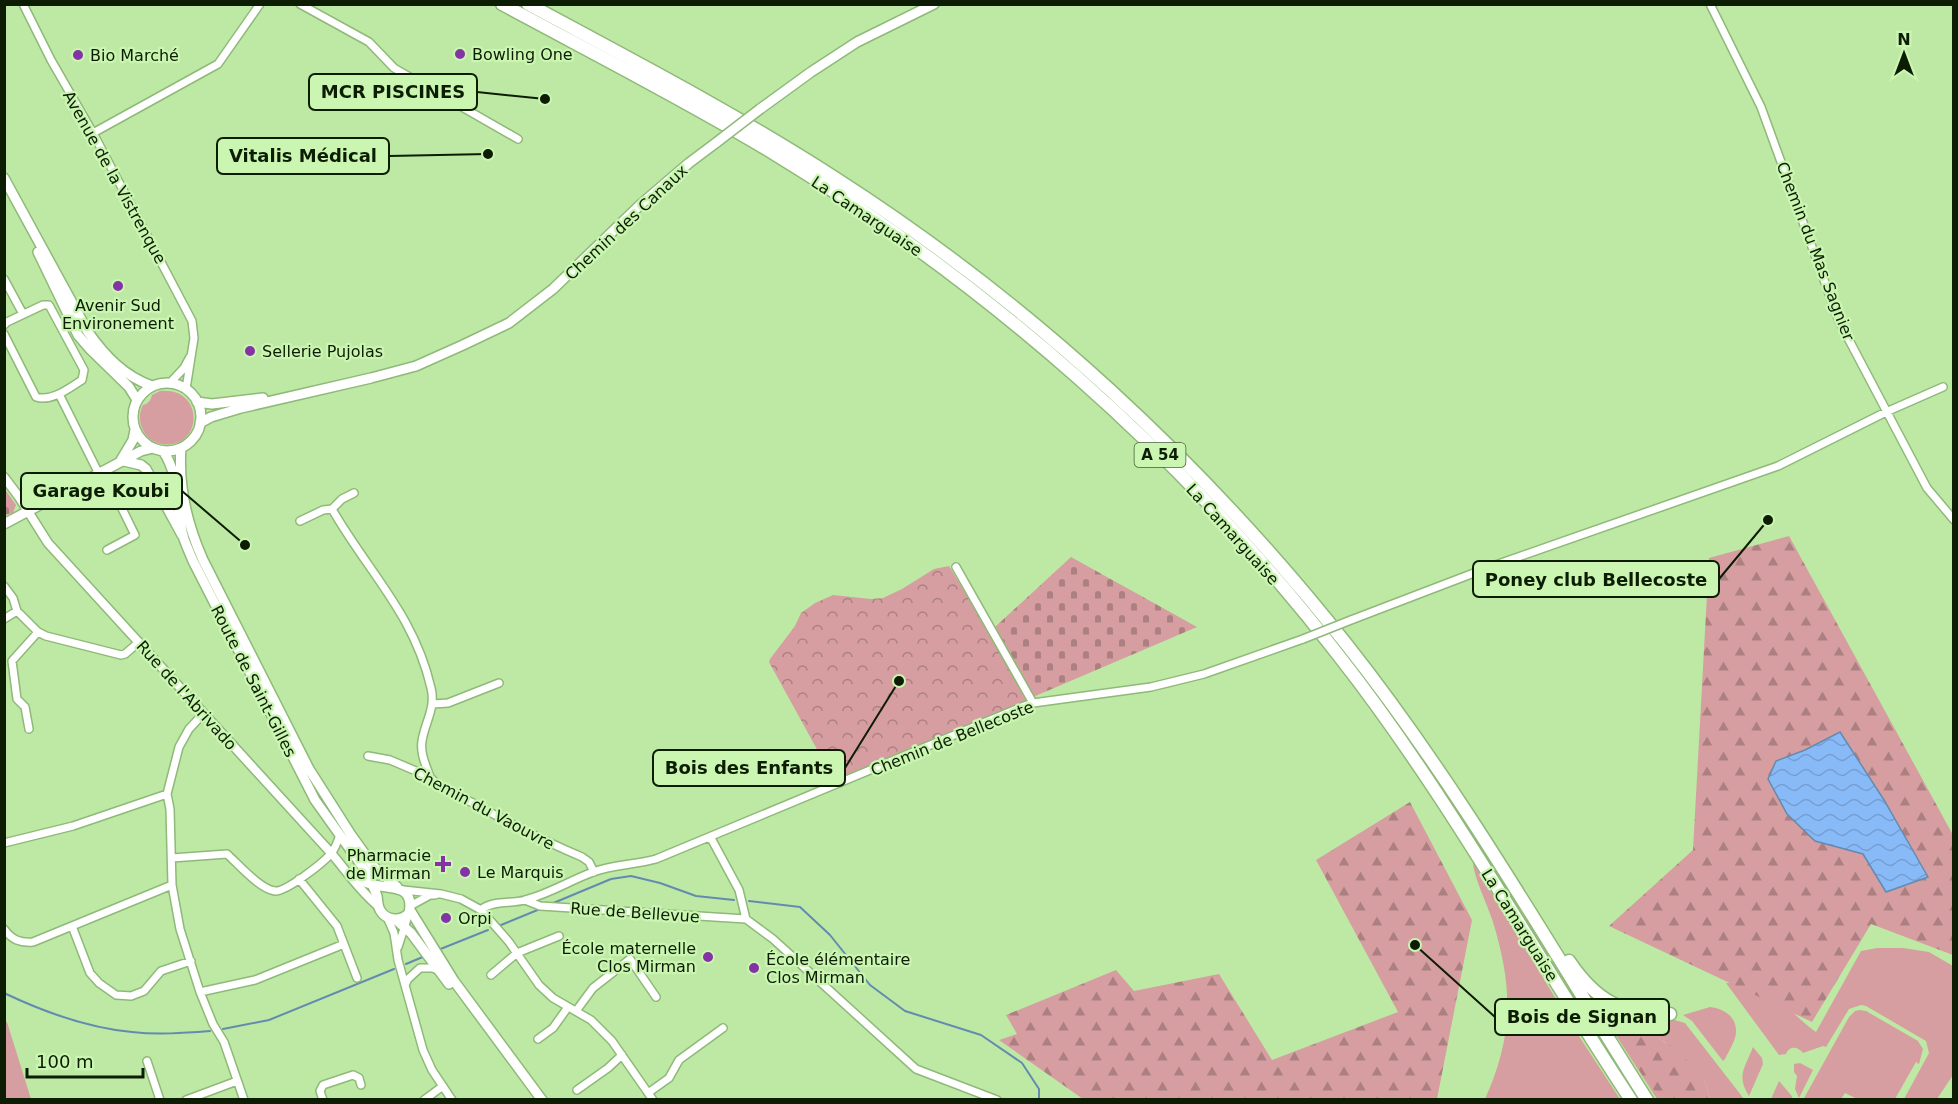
<svg xmlns="http://www.w3.org/2000/svg" width="1958" height="1104" font-family="'DejaVu Sans',sans-serif">
	<style>
		.grass { fill: #d69ea1 }
		.forest { fill: url(#forest-firs) }
		.cemetery { fill: url(#cemetery-stones) }
		.park { fill: url(#park-crowns) }
		.water { fill: url(#water-waves); stroke: #648baf; stroke-width: 1.5 }
		.lines { fill: none; stroke-linecap: round; stroke-linejoin: round }
		.stream { stroke: #648baf; stroke-width: 2 }
		.minor-casing { stroke: #8fb978; stroke-width: 10 }
		.tertiary-casing { stroke: #8fb978; stroke-width: 11 }
		.secondary-casing { stroke: #8fb978; stroke-width: 12 }
		.motorway-casing { stroke: #8fb978; stroke-width: 15 }
		.minor { stroke: #fff; stroke-width: 7 }
		.tertiary { stroke: #fff; stroke-width: 8 }
		.secondary { stroke: #fff; stroke-width: 9 }
		.motorway { stroke: #fff; stroke-width: 12 }
		.minor-bridge-casing { stroke: #8fb978; stroke-width: 10; stroke-linecap: butt }
		.secondary-bridge-casing { stroke: #8fb978; stroke-width: 12; stroke-linecap: butt }
		.minor-bridge { stroke: #fff; stroke-width: 7 }
		.secondary-bridge { stroke: #fff; stroke-width: 9 }
		.poi-dot { fill: #8333a3; stroke: #caf6b2; stroke-width: 2 }
		.labels { text-anchor: middle; stroke-width: 4.5; stroke-linejoin: round; paint-order: stroke }
		.shield { fill: #caf6b2; stroke: #465e38; stroke-width: 1.5 }
		.shield-label { font-size: 15px; font-weight: bold; fill: #0d1d04 }
		.poi-label { font-size: 16px; fill: #0d1d04; stroke: #caf6b2; text-anchor: start }
		.street-label { font-size: 16px; fill: #0d1d04; stroke: #caf6b2 }
		.leader { fill: none; stroke: #0d1d04; stroke-width: 2 }
		.callout-dot { fill: #0d1d04; stroke: #caf6b2; stroke-width: 2 }
		.callout { fill: #caf6b2; stroke: #0d1d04; stroke-width: 2 }
		.callout-label { font-size: 18px; text-anchor: middle; font-weight: bold; fill: #0d1d04 }
	</style>
	<defs>
		<pattern id="forest-firs" width="22" height="20" patternUnits="userSpaceOnUse" patternTransform="scale(1.5)"><rect width="22" height="20" fill="#d69ea1"/><path d="M5 1l3.5 6h-7zM16 11l3.5 6h-7z" fill="#ac8081"/></pattern>
		<pattern id="cemetery-stones" width="16" height="16" patternUnits="userSpaceOnUse" patternTransform="scale(1.5)"><rect width="16" height="16" fill="#d69ea1"/><path d="M2 7V4a2 2 0 0 1 4 0v3zM10 15v-3a2 2 0 0 1 4 0v3z" fill="#ac8081"/></pattern>
		<pattern id="park-crowns" width="20" height="18" patternUnits="userSpaceOnUse" patternTransform="scale(1.5)"><rect width="20" height="18" fill="#d69ea1"/><path d="M2 6a3 3 0 1 1 6 0M12 15a3 3 0 1 1 6 0" fill="none" stroke="#ac8081"/></pattern>
		<pattern id="water-waves" width="16" height="10" patternUnits="userSpaceOnUse" patternTransform="scale(1.5)"><rect width="16" height="10" fill="#89baf8"/><path d="M0 5q4-4 8 0t8 0" fill="none" stroke="#759fd3"/></pattern>
	</defs>
	<rect width="100%" height="100%" fill="#bde9a5"/>
	<path class="grass" d="M 160,391 C 207,387 202,451 162,444 C 156,443 150,440 146,435 C 139,426 138,415 143,405 C 148,404 151,400 152,395 Z
		M 1473,862 L 1571,1024 L 1620,1099 L 1485,1099 C 1514,1035 1513,986 1492,919 C 1487,904 1473,875 1473,862 Z
		M 1877,948 L 1903,948 L 1929,952 L 1953,966 L 1953,1075 L 1937,1099 L 1904,1099 L 1929,1053 L 1926,1041 L 1866,1006 L 1861,1005 L 1849,1009 L 1826,1047 L 1823,1046 L 1803,1053 C 1798,1047 1790,1045 1786,1054 L 1779,1055 L 1726,983 C 1739,982 1767,988 1776,997 C 1791,1009 1800,1021 1816,1032 L 1861,951 Z
		M 1594,997 L 1685,1023 L 1744,1099 L 1710,1099 L 1705,1082 L 1665,1042 L 1645,1032 L 1615,1024 L 1646,1081 L 1661,1099 L 1657,1099 L 1592,998 Z
		M 1710,1007 C 1722,1008 1737,1016 1736,1032 C 1736,1040 1729,1051 1725,1059 L 1723,1061 L 1692,1021 L 1683,1015 Z
		M 1860,1010 L 1866,1011 L 1918,1041 L 1923,1049 L 1919,1064 L 1916,1062 L 1895,1099 L 1857,1099 L 1845,1093 L 1841,1099 L 1803,1100 L 1849,1017 L 1855,1011 Z
		M 7,1022 L 31,1099 L 5,1099 L 4,1023 Z
		M 1753,1047 L 1762,1058 L 1763,1064 L 1749,1096 C 1736,1075 1745,1068 1753,1047 Z
		M 1800,1063 L 1813,1070 L 1799,1098 L 1795,1089 L 1797,1076 L 1794,1072 L 1794,1064 Z
		M 1779,1081 L 1791,1095 L 1793,1099 L 1771,1099 Z"/>
	<path class="forest" d="M 1789,536 L 1953,835 L 1953,955 L 1871,924 L 1812,1022 L 1609,926 L 1693,850 L 1709,558 Z
		M 1410,802 L 1472,920 L 1437,1099 L 1083,1099 L 999,1040 L 1017,1034 L 1006,1015 L 1116,970 L 1134,991 L 1219,974 L 1272,1060 L 1398,1012 L 1316,860 Z
		M 1618,1020 L 1630,1022 L 1678,1050 L 1705,1082 L 1710,1099 L 1661,1099 L 1646,1081 L 1627,1051 L 1615,1024 Z"/>
	<path class="cemetery" d="M 4,488 L 16,505 L 13,513 L 5,515 Z
		M 1071,557 L 1197,627 L 1033,697 L 995,627 Z"/>
	<path class="park" d="M 949,566 L 1030,700 L 842,780 L 835,779 L 830,773 L 769,662 L 770,659 L 795,626 L 801,613 L 815,603 L 833,595 L 871,599 L 883,598 L 902,589 L 934,569 Z"/>
	<path class="water" d="M 1840,732 L 1884,800 L 1928,877 L 1886,892 L 1863,854 L 1815,841 L 1787,814 L 1768,779 L 1776,761 L 1805,750 Z"/>
	<g class="lines">
		<path class="stream" d="M 749,901 L 800,907 L 830,935 L 870,985 L 905,1011 L 981,1035 L 1022,1063 L 1039,1089 L 1039,1100
			M 551,904 L 611,879 L 631,876 L 660,883 L 696,896 L 734,900
			M 501,925 L 540,909
			M 438,950 L 488,930
			M 406,964 L 425,956
			M 4,993 C 44,1012 87,1028 132,1032 C 158,1035 184,1033 210,1031
			M 223,1029 L 269,1020 L 394,969"/>
		<defs>
			<path id="minor" d="M 23,4 L 51,60 L 93,133 L 192,321 L 194,338 L 186,389
				M 300,4 L 369,42 L 394,68 L 518,139
				M 1710,4 L 1761,107 L 1839,321 L 1927,488 L 1954,520
				M 93,133 L 218,64 L 260,4
				M 4,279 L 23,314
				M 4,325 L 7,322 L 43,305 L 49,305 L 84,370 L 82,380 C 69,388 52,402 36,397 L 4,334
				M 170,383 L 184,368 L 190,357
				M 59,394 L 97,470 L 106,476 L 135,535 L 107,550
				M 332,509 L 342,499 L 354,493
				M 300,521 L 323,510 L 332,509 C 368,572 414,614 431,688 C 436,708 425,722 422,741 C 420,754 426,765 430,777
				M 956,567 L 1033,703
				M 4,586 L 13,598 L 17,611
				M 4,619 L 17,611 L 38,632 L 46,636 L 121,655 L 125,654 L 139,642
				M 1351,620 L 1487,568 L 1778,466 L 1886,412 L 1943,387
				M 433,704 L 448,703 L 499,683
				M 203,714 L 189,729 L 179,747 L 167,794 L 170,809 L 172,885 L 180,929 L 200,992 L 213,1024 L 224,1042 L 244,1100
				M 29,729 L 25,707 L 17,699 L 12,661 L 38,632
				M 368,756 L 390,760 L 430,777 C 440,789 459,796 473,803 C 509,823 544,841 582,857 L 589,862 L 594,872
				M 708,838 L 712,840 L 739,890 L 746,919 L 773,939 L 916,1069 L 997,1100
				M 4,843 L 73,826 L 167,794
				M 172,858 L 227,854 C 239,865 260,889 275,891 C 286,892 326,861 332,852 C 336,847 338,840 340,835
				M 299,879 L 337,926 L 357,978
				M 403,890 L 441,894 L 461,899 L 481,910 L 509,942 L 539,985 L 553,998 L 591,1020 L 612,1041 L 653,1100
				M 525,900 L 540,906 L 556,907 L 746,919
				M 410,906 L 430,895 L 435,895
				M 481,910 C 492,900 511,904 525,900 C 549,894 571,880 593,872 C 614,864 635,865 656,859 L 1024,706 L 1033,703 L 1151,687 L 1204,674 L 1303,639
				M 387,917 L 394,933 L 398,960 L 423,1050 L 432,1070 L 452,1100
				M 72,926 L 90,973 L 99,983 L 116,995 L 131,996 L 144,991 L 161,971 L 191,961
				M 4,929 C 12,940 20,943 33,942 L 172,885
				M 398,947 L 409,913
				M 491,975 L 517,953 L 559,936
				M 405,985 L 408,979 L 420,968 L 432,968 L 438,970
				M 200,992 L 255,980 L 344,944
				M 576,1011 L 593,988 L 630,959 L 656,997
				M 538,1039 L 553,1028 L 568,1007
				M 147,1061 L 160,1100
				M 577,1090 L 608,1068 L 622,1055
				M 648,1093 L 669,1078 L 679,1060 L 723,1028
				M 186,1100 L 237,1081
				M 323,1100 L 320,1091 L 323,1085 L 353,1075 L 359,1078 L 361,1085
				M 424,1100 L 443,1086"/>
			<path id="tertiary" d="M 4,477 L 19,497 L 48,543 L 332,854 C 347,872 360,891 378,906"/>
			<path id="secondary" d="M 760,109 L 811,72 L 857,42 L 934,4
				M 4,178 L 88,332 C 105,356 124,376 152,386
				M 38,252 L 78,335 L 90,349 L 129,387 L 137,400
				M133 417a34 34 0 1 1 68 0a34 34 0 1 1-68 0Z
				M 197,402 L 212,404 L 263,398
				M 200,423 L 211,417 L 241,408 L 371,378 L 416,366 L 463,345 L 509,323 L 553,289 L 640,205 L 689,163 L 717,142
				M 181,448 C 178,487 187,524 203,560 L 309,769 L 351,835 L 374,867 L 397,887
				M 163,451 C 181,476 175,511 184,539 C 187,547 190,554 193,561 L 315,800 L 367,873 C 370,880 374,888 377,896 C 378,900 377,905 380,910 C 386,921 401,922 409,913 C 414,889 398,888 380,886 C 370,885 361,880 352,877
				M 121,460 L 133,440 L 135,430
				M 124,461 L 141,465 L 146,469 L 182,535
				M 4,524 L 141,451 L 153,448
				M 410,910 L 454,981 L 542,1100
				M 395,919 L 411,933 L 449,984"/>
			<path id="motorway" d="M 502,4 C 591,52 683,99 770,151 C 987,283 1183,454 1339,656 C 1448,795 1533,952 1631,1100
				M 528,4 C 632,60 736,114 835,178 C 1030,303 1203,463 1347,645 C 1460,788 1550,947 1647,1100
				M 1569,961 C 1596,1001 1622,1015 1670,1014"/>
		</defs>
		<use href="#minor" class="minor-casing"/>
		<use href="#tertiary" class="tertiary-casing"/>
		<use href="#secondary" class="secondary-casing"/>
		<use href="#motorway" class="motorway-casing"/>
		<use href="#minor" class="minor"/>
		<use href="#tertiary" class="tertiary"/>
		<use href="#secondary" class="secondary"/>
		<use href="#motorway" class="motorway"/>
		<defs>
			<path id="minor-bridge" d="M 1303,639 L 1351,620"/>
			<path id="secondary-bridge" d="M 717,142 L 760,109"/>
		</defs>
		<use href="#minor-bridge" class="minor-bridge-casing"/>
		<use href="#secondary-bridge" class="secondary-bridge-casing"/>
		<use href="#minor-bridge" class="minor-bridge"/>
		<use href="#secondary-bridge" class="secondary-bridge"/>
	</g>
	<g class="poi-dot">
		<circle cx="460" cy="54" r="6"/>
		<circle cx="78" cy="55" r="6"/>
		<circle cx="118" cy="286" r="6"/>
		<circle cx="250" cy="351" r="6"/>
		<path d="M440 855h6v6h6v6h-6v6h-6v-6h-6v-6h6z"/>
		<circle cx="465" cy="872" r="6"/>
		<circle cx="446" cy="918" r="6"/>
		<circle cx="708" cy="957" r="6"/>
		<circle cx="754" cy="968" r="6"/>
	</g>
	<g class="labels">
		<rect class="shield" x="1134.5" y="443" width="51" height="24" rx="4.5"/>
		<g class="shield-label">
			<text x="1160" y="460">A 54</text>
		</g>
		<g class="poi-label">
			<text x="472" y="60">Bowling One</text>
			<text x="90" y="61">Bio Marché</text>
			<text x="118" y="311" text-anchor="middle">Avenir Sud<tspan x="118" dy="18">Environement</tspan></text>
			<text x="262" y="357">Sellerie Pujolas</text>
			<text x="431" y="861" text-anchor="end">Pharmacie<tspan x="431" dy="18">de Mirman</tspan></text>
			<text x="477" y="878">Le Marquis</text>
			<text x="458" y="924">Orpi</text>
			<text x="696" y="954" text-anchor="end">École maternelle<tspan x="696" dy="18">Clos Mirman</tspan></text>
			<text x="766" y="965">École élémentaire<tspan x="766" dy="18">Clos Mirman</tspan></text>
		</g>
		<g class="street-label">
			<text transform="translate(115 177) rotate(61)" y="6">Avenue de la Vistrenque</text>
			<text transform="translate(867 216) rotate(34)" y="6">La Camarguaise</text>
			<text transform="translate(626 222) rotate(-43)" y="6">Chemin des Canaux</text>
			<text transform="translate(1816 251) rotate(69)" y="6">Chemin du Mas Sagnier</text>
			<text transform="translate(1233 534) rotate(48)" y="6">La Camarguaise</text>
			<text transform="translate(254 681) rotate(63)" y="6">Route de Saint-Gilles</text>
			<text transform="translate(187 695) rotate(48)" y="6">Rue de l'Abrivado</text>
			<text transform="translate(952 738) rotate(-22)" y="6">Chemin de Bellecoste</text>
			<text transform="translate(484 808) rotate(28)" y="6">Chemin du Vaouvre</text>
			<text transform="translate(635 912) rotate(4)" y="6">Rue de Bellevue</text>
			<text transform="translate(1520 925) rotate(58)" y="6">La Camarguaise</text>
		</g>
	</g>
	<path class="leader" d="M545 99L477 92M488 154L389 156M245 545L182 491M1768 520L1719 579M899 681L845 768M1415 945L1495 1017"/>
	<g class="callout-dot">
		<circle cx="545" cy="99" r="6"/>
		<circle cx="488" cy="154" r="6"/>
		<circle cx="245" cy="545" r="6"/>
		<circle cx="1768" cy="520" r="6"/>
		<circle cx="899" cy="681" r="6"/>
		<circle cx="1415" cy="945" r="6"/>
	</g>
	<g class="callout">
		<rect x="309" y="74" width="168" height="36" rx="6"/>
		<rect x="217" y="138" width="172" height="36" rx="6"/>
		<rect x="21" y="473" width="161" height="36" rx="6"/>
		<rect x="1473" y="561" width="246" height="36" rx="6"/>
		<rect x="653" y="750" width="192" height="36" rx="6"/>
		<rect x="1495" y="999" width="174" height="36" rx="6"/>
	</g>
	<g class="callout-label">
		<text x="393" y="98">MCR PISCINES</text>
		<text x="303" y="162">Vitalis Médical</text>
		<text x="101" y="497">Garage Koubi</text>
		<text x="1596" y="586">Poney club Bellecoste</text>
		<text x="749" y="774">Bois des Enfants</text>
		<text x="1582" y="1023">Bois de Signan</text>
	</g>
	<rect width="1958" height="1104" fill="none" stroke="#0d1d04" stroke-width="12"/>
	<g transform="translate(1904 54)" stroke="#caf6b2" stroke-width="4.5" paint-order="stroke">
	<path d="M0-4.5L10 22L0 15L-10 22Z" fill="#0d1d04"/>
	<text y="-9" font-size="16" font-weight="bold" text-anchor="middle" fill="#0d1d04">N</text>
	</g>
	<path d="M27 1068v9h116v-9" fill="none" stroke="#0d1d04" stroke-width="3"/>
	<text x="36" y="1068" font-size="18" fill="#0d1d04" stroke="#caf6b2" stroke-width="4.5" paint-order="stroke">100 m</text>
</svg>
